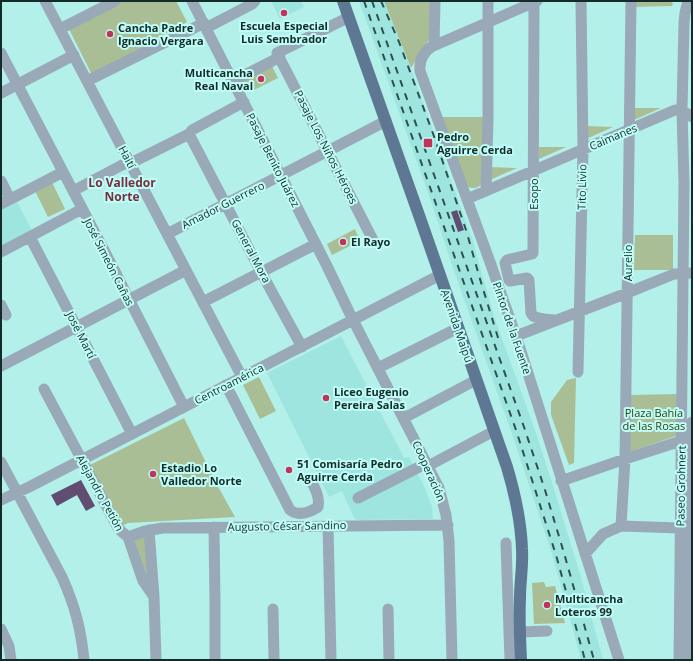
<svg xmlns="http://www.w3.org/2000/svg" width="693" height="661" font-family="'Open Sans',sans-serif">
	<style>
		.built { fill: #9ee5df }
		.green { fill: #a9be94 }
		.building { fill: #614d71 }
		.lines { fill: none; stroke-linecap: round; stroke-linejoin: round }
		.minor { stroke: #9aa9b8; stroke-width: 11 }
		.major { stroke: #5e7893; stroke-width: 12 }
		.rail { stroke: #30504d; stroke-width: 2; stroke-dasharray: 7 7; stroke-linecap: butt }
		.poi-dot { fill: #c2325a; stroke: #c0fdf7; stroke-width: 1.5 }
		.labels { text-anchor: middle; stroke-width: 4; stroke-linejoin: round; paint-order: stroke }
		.poi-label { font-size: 11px; font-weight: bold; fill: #132c2a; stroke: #c0fdf7; text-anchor: start }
		.street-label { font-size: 11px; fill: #132c2a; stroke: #c0fdf7 }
		.park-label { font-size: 11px; fill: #2c400e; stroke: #c0fdf7 }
		.neighbourhood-label { font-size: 12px; font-weight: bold; fill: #762f3f; stroke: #c0fdf7 }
	</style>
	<rect width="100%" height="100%" fill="#b3f0ea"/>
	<path class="built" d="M 271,1 L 301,1 L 304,7 L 280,19 Z
		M 359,1 L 384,1 L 412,72 L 473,241 L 479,264 L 494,316 L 535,430 L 555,492 L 580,574 L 603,660 L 581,660 L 567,607 L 552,554 L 513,437 L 454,271 L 432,204 Z
		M 17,202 L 32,230 L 1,246 L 1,211 Z
		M 341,336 L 404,458 L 409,457 L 424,486 L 432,507 L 433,519 L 357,520 L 354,518 L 342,491 L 329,497 L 267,373 Z"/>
	<path class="green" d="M 118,1 L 176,1 L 187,22 L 153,40 L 152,45 L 92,75 L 68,27 Z
		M 384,1 L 431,1 L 430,38 L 411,68 Z
		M 632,1 L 669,1 L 673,3 L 672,6 L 632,7 Z
		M 272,66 L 278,78 L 250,92 L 244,80 Z
		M 634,108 L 661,108 L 634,120 Z
		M 441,117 L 484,117 L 482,184 C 478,188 474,189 468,187 Z
		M 586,126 L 613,127 L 586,139 Z
		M 539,147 L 566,147 L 539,159 Z
		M 490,167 L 517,168 L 490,180 Z
		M 51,180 L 65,209 L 48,217 L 34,189 Z
		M 355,229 L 360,241 L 332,255 L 327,244 Z
		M 635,235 L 673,235 L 673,270 L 634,270 Z
		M 259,377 L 276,411 L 260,419 L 243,385 Z
		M 576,378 L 574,463 L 569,465 L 551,415 L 551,402 L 567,380 Z
		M 677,394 L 676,436 L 630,452 L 631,395 Z
		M 184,418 L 216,483 L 235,517 L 128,523 L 119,527 L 90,465 Z
		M 146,537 L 148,579 L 134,538 Z
		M 544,582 L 546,587 L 555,586 L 565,623 L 534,624 L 532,583 Z"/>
	<path class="building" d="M 457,210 L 464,230 L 458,232 L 451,212 Z
		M 81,480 L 95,506 L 86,511 L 77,495 L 57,506 L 51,495 Z"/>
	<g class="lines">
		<path class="minor" d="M 45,1 L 242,377
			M 192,1 L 327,266 L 351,316 L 439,488 L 446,515 L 449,541 L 452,660
			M 537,1 L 431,47 C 423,53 419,61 420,71 L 490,262 L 519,345 L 619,660
			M 534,2 L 533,253 L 532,254 L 507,260 L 505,263 L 509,280 L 510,281 L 527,278 L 529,280 L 531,313 L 533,316 C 541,320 549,320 558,320
			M 349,17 L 277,53 L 374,242
			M 206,28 L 252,4 L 255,1
			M 60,29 L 115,1
			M 434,45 L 435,1
			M 1,53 L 106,254 L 184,407
			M 87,81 L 204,23
			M 233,81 L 280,57
			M 1,93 L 74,55
			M 189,134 L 261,272 L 302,347
			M 1,181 L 10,199
			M 73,191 L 122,165 L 135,161 L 189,134 L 192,130 L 244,102
			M 486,191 L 488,120 L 488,1
			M 467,199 L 675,110 L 682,110 L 692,117
			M 1,204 L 63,172
			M 167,234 L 386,121
			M 30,237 L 132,434
			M 1,252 L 82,209
			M 203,302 L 316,244
			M 1,305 L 6,315
			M 516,336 L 627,293 L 674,274 L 692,273
			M 1,366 L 186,270
			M 378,368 L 458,328
			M 578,372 L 583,150 L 581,1
			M 226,385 L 290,510 C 299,517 310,512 318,507 C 320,497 315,489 311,480
			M 44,389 L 117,526 L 121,531 L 128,537 L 143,581 L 154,597
			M 404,418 L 476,380
			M 1,462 L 62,577 C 75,606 81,629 84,660
			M 428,466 L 494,431
			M 561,481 L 625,459 L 681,441 L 688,441
			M 358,498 L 427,463
			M 1,500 L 29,487 L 440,275
			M 328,526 L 331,660
			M 621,526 L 625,459 L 631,1
			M 214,527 L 215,603 L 215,660
			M 149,530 L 154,597 L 156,660
			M 128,537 L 145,531 L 163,528 L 448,525
			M 506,543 L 510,660
			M 585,554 L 603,534 L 621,526 L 680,528
			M 273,609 L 274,660
			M 388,609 L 389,660
			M 1,629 L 9,646 L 11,660
			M 520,632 L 547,631
			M 679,660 L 684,184 L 682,110 L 684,23 L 685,13 L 688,1
			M 690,660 L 692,422"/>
		<path class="major" d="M 343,1 L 420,218 L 507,467 C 515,494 521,521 522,549 C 523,566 520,582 520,598 C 519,619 520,640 521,660"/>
		<path class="rail" d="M 364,1 L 516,430 L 556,555 L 585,660
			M 372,1 L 524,427 L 545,490 L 564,553 L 594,660
			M 381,1 L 399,42 L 435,139 L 466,230 L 480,279 L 499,341"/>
	</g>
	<g class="poi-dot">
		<circle cx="284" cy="13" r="4"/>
		<circle cx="110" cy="34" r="4"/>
		<circle cx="261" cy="79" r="4"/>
		<rect x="423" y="138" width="10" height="10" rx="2"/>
		<circle cx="343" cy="242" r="4"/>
		<circle cx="326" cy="398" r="4"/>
		<circle cx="289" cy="470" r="4"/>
		<circle cx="153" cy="474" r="4"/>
		<circle cx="547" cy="605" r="4"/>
	</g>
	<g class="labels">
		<g class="poi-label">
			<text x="284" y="30" text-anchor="middle">Escuela Especial<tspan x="284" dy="13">Luis Sembrador</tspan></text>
			<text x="118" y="32">Cancha Padre<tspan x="118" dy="13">Ignacio Vergara</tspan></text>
			<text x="253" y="77" text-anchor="end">Multicancha<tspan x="253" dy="13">Real Naval</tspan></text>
			<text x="437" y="141">Pedro<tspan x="437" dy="13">Aguirre Cerda</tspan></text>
			<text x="351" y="246">El Rayo</text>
			<text x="334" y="396">Liceo Eugenio<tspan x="334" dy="13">Pereira Salas</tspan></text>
			<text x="297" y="468">51 Comisaría Pedro<tspan x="297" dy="13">Aguirre Cerda</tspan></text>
			<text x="161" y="472">Estadio Lo<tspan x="161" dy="13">Valledor Norte</tspan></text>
			<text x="555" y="603">Multicancha<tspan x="555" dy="13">Loteros 99</tspan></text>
		</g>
		<g class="street-label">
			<text transform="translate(613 137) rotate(-23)" y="4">Caimanes</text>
			<text transform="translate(326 147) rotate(63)" y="4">Pasaje Los Niños Héroes</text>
			<text transform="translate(127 157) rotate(62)" y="4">Haití</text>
			<text transform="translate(273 160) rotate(63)" y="4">Pasaje Benito Juárez</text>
			<text transform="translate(582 187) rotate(-89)" y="4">Tito Livio</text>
			<text transform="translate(534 194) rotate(-90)" y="4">Esopo</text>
			<text transform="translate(223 205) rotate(-27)" y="4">Amador Guerrero</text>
			<text transform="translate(251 251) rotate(62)" y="4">General Mora</text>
			<text transform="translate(109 262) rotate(63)" y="4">José Simeón Cañas</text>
			<text transform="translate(628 263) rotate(-90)" y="4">Aurelio</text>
			<text transform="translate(457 326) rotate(71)" y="4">Avenida Maipú</text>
			<text transform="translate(512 328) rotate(71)" y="4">Pintor de la Fuente</text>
			<text transform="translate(81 335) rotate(63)" y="4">José Martí</text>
			<text transform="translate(229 384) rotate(-27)" y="4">Centroamérica</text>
			<text transform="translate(429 471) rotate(66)" y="4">Cooperación</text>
			<text transform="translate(681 486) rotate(-89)" y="4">Paseo Grohnert</text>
			<text transform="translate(100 493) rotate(61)" y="4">Alejandro Petión</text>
			<text transform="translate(287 526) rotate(-1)" y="4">Augusto César Sandino</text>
		</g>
		<g class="park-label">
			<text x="654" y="417">Plaza Bahía<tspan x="654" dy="13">de las Rosas</tspan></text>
		</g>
		<g class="neighbourhood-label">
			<text x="122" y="187">Lo Valledor<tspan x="122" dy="14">Norte</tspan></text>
		</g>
	</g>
	<rect width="693" height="661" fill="none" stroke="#132c2a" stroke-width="4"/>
</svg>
